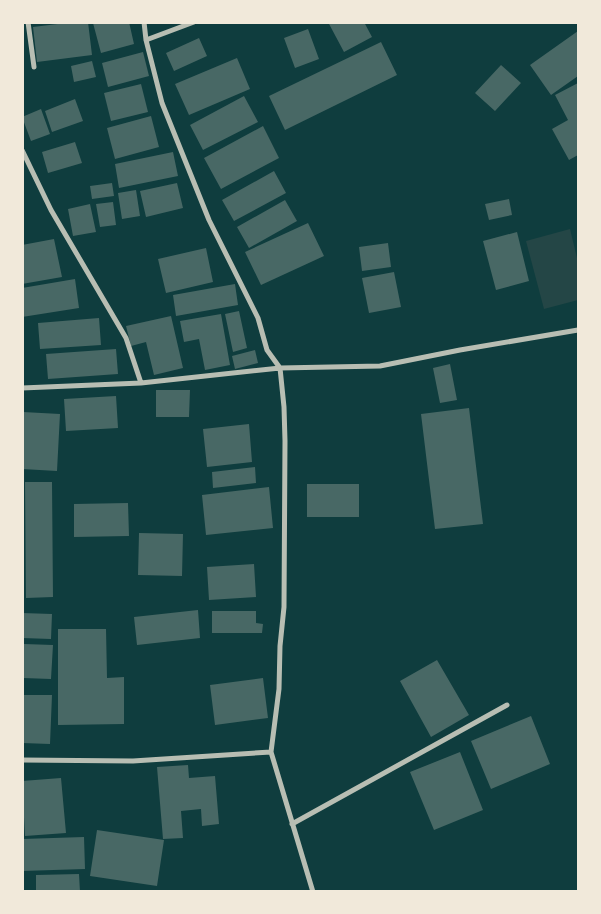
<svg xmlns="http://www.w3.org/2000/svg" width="601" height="914" font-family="'Golos Text',sans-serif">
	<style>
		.green { fill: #244646 }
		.building { fill: #486865 }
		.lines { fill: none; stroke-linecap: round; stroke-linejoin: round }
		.minor { stroke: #b8beb3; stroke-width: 5 }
	</style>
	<rect width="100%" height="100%" fill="#0f3d3e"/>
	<path class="green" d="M 570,229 L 578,262 L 578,300 L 544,309 L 526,241 Z"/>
	<path class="building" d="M 74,22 L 88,22 L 92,55 L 37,62 L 33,27 Z
		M 129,22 L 134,44 L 101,53 L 93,23 Z
		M 328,22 L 364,22 L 372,37 L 344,52 Z
		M 308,29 L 319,59 L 295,68 L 284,38 Z
		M 578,31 L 578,76 L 551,95 L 530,65 Z
		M 199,38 L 207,56 L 174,71 L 166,53 Z
		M 381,42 L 397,75 L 285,130 L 269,96 Z
		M 143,52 L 149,76 L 108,87 L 102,63 Z
		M 237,58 L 250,89 L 189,115 L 175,84 Z
		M 92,61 L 96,77 L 74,82 L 71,66 Z
		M 501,65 L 521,83 L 495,111 L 475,93 Z
		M 578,83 L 578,155 L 569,160 L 552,129 L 568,120 L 555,95 Z
		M 141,84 L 148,112 L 111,121 L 104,93 Z
		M 244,96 L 258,122 L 203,150 L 190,125 Z
		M 75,99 L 83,121 L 52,132 L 45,111 Z
		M 41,109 L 50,134 L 31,141 L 22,117 Z
		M 151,116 L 159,147 L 115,159 L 107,128 Z
		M 263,126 L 279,158 L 221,189 L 204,158 Z
		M 75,142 L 82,163 L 48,173 L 42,152 Z
		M 173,152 L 178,176 L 119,188 L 115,164 Z
		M 274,171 L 286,193 L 234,221 L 222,200 Z
		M 112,183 L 114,196 L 92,199 L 90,186 Z
		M 177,183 L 183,208 L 146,217 L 140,191 Z
		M 136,190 L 140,216 L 122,219 L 118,193 Z
		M 509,199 L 512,215 L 489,220 L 485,204 Z
		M 285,200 L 297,221 L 249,248 L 237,227 Z
		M 113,202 L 116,225 L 100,227 L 96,204 Z
		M 90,204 L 96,232 L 73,236 L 68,209 Z
		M 308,223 L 324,256 L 261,285 L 245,252 Z
		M 517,232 L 529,281 L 496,290 L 483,241 Z
		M 54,239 L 62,277 L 22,284 L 22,245 Z
		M 388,243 L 391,267 L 362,271 L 359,247 Z
		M 206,248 L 213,282 L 166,293 L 158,259 Z
		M 394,272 L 401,307 L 369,313 L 362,278 Z
		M 75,279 L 79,308 L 22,317 L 22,288 Z
		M 235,284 L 238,305 L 176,316 L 173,295 Z
		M 239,311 L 247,348 L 233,352 L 225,314 Z
		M 221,314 L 230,365 L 205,370 L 199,339 L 184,342 L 180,321 Z
		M 171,316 L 183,368 L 154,375 L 146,342 L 131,346 L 126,326 Z
		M 99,318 L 101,345 L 40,349 L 38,323 Z
		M 116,349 L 118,374 L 48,379 L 46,354 Z
		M 255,350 L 258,363 L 235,369 L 232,356 Z
		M 450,364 L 457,400 L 440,403 L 433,368 Z
		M 156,390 L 190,390 L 189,417 L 156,417 Z
		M 116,396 L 118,428 L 66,431 L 64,399 Z
		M 469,408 L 483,524 L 435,529 L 421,414 Z
		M 23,412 L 60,414 L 57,471 L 22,469 Z
		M 249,424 L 252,462 L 207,467 L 203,429 Z
		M 255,467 L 256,483 L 213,488 L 212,472 Z
		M 25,482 L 52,482 L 53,597 L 26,598 Z
		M 307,484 L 359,484 L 359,517 L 307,517 Z
		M 269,487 L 273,528 L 206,535 L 202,495 Z
		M 128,503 L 129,536 L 74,537 L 74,504 Z
		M 139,533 L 183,534 L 182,576 L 138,575 Z
		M 254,564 L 256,597 L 209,600 L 207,567 Z
		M 198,610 L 200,638 L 137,645 L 134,617 Z
		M 212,611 L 256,611 L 256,623 L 263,624 L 262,633 L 212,633 Z
		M 22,613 L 52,614 L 51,639 L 22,638 Z
		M 58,629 L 106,629 L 107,678 L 124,677 L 124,724 L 58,725 Z
		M 24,644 L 53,645 L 51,679 L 23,678 Z
		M 437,660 L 469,715 L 431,737 L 400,681 Z
		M 263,678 L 268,718 L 215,725 L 210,685 Z
		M 22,695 L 52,695 L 50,744 L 22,743 Z
		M 531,716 L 550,764 L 491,789 L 471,741 Z
		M 460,752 L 483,810 L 434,830 L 410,772 Z
		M 188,765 L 189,778 L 215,776 L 219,824 L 202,826 L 201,809 L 181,811 L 183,838 L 163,839 L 157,767 Z
		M 61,778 L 66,833 L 25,836 L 22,781 Z
		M 97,830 L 164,840 L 157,886 L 90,876 Z
		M 84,837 L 85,869 L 22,871 L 22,839 Z
		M 79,874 L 80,892 L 36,892 L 36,875 Z"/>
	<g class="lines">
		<path class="minor" d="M 28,22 L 34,67
			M 144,22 L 146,40 L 162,103 L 209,220 L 258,318 L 267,350 L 280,368 L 284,407 L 285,441 L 284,607 L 280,646 L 279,689 L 271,752 L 313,892
			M 146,40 L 194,22
			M 22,150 L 51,210 L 126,338 L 141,383
			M 22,388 L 141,383 L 280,368 L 380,366 L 460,350 L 578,330
			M 22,760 L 133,761 L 271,752
			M 292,824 L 507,705"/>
	</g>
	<rect width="601" height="914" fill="none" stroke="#f1e9da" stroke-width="48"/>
</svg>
